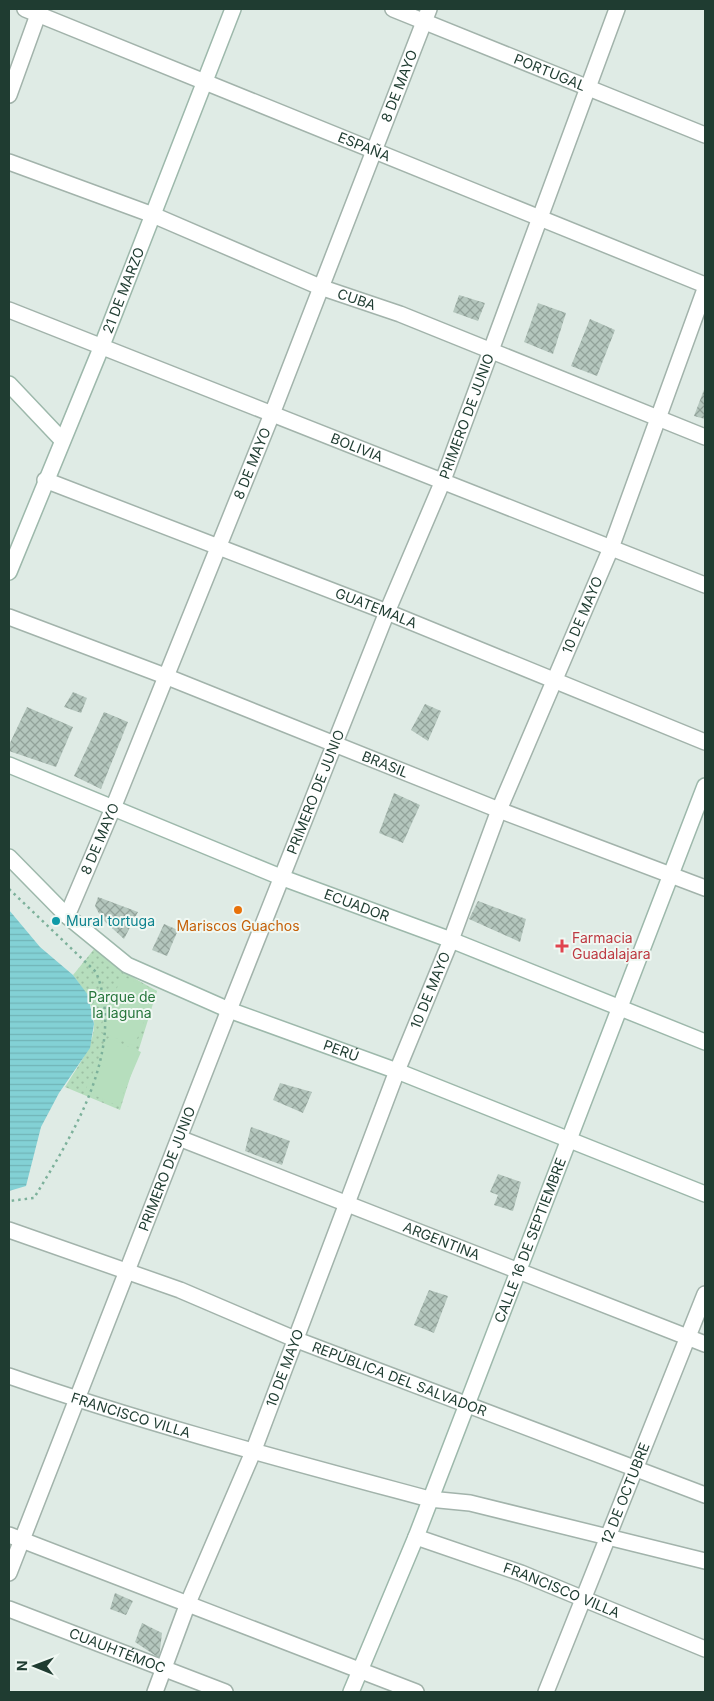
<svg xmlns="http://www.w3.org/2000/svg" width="714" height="1701" font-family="Inter,sans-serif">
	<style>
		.grass { fill: url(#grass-dots) }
		.garden { fill: #b6debd }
		.water { fill: url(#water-rules) }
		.building { fill: url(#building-cross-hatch) }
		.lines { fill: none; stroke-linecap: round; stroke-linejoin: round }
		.street-casing { stroke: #a2b3ab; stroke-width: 18 }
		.secondary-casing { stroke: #9db8ab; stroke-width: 18 }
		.path { stroke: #7db19b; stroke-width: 2.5; stroke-dasharray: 2.5 4; stroke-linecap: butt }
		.street { stroke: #fff; stroke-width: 15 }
		.secondary { stroke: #fff; stroke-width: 15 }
		.food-dot { fill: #e8710a; stroke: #f0f8f3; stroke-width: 2 }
		.culture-dot { fill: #0f9aa8; stroke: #f0f8f3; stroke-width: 2 }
		.health-dot { fill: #e0444e; stroke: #f0f8f3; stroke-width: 2 }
		.labels { text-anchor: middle; stroke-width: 4; stroke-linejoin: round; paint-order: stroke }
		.street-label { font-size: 14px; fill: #1f3c31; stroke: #f0f8f3 }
		.culture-label { font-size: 14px; fill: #0d838f; stroke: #f0f8f3; text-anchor: start }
		.food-label { font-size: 14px; fill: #c56008; stroke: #f0f8f3 }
		.health-label { font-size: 14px; fill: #be3a42; stroke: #f0f8f3; text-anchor: start }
		.park-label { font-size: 14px; fill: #27763c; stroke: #f0f8f3 }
	</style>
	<defs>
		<pattern id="grass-dots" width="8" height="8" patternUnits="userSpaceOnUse" patternTransform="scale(1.25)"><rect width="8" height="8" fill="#b6debd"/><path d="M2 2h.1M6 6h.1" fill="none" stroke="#9cbfa3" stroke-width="1.8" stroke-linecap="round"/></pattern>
		<pattern id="water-rules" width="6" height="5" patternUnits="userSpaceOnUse" patternTransform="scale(1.25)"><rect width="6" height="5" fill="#83d1d5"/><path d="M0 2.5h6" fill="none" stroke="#71b4b7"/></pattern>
		<pattern id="building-cross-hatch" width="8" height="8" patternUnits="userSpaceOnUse" patternTransform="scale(1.25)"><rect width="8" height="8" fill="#b4c6bd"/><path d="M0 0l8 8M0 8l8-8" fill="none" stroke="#92a29a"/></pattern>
	</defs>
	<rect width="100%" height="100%" fill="#dfebe5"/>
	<path class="grass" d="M 95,948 L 120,970 L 157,991 L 120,1110 L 65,1087 C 94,1042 109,1023 73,975 Z"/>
	<path class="garden" d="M 122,976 L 157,991 L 134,1046 L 99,1031 Z
		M 108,1038 L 141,1052 L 118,1106 L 85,1091 Z"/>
	<path class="water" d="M 9,910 L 40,947 L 73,975 L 88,995 L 94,1024 L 90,1048 L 59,1093 L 41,1127 L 26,1186 L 9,1191 Z"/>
	<path class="building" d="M 459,295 L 485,303 L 478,321 L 453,312 Z
		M 538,303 L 566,313 L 553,354 L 524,342 Z
		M 590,319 L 615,330 L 597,376 L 571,366 Z
		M 705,387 L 705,419 L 694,416 Z
		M 73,692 L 87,698 L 81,713 L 64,707 Z
		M 425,704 L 441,711 L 428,741 L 411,730 Z
		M 27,707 L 73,727 L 56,767 L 9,751 L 9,745 Z
		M 104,712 L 128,722 L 101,789 L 74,776 Z
		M 394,793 L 420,805 L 403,843 L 379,833 Z
		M 98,897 L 138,912 L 124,939 L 102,919 L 95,906 Z
		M 478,901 L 526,919 L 520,942 L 469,919 Z
		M 164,924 L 178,930 L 167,956 L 152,950 Z
		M 280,1083 L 312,1092 L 303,1113 L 273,1100 Z
		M 251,1127 L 290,1141 L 282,1165 L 245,1151 Z
		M 498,1174 L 521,1182 L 513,1211 L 494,1205 L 498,1195 L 490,1192 Z
		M 429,1290 L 448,1296 L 434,1333 L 414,1325 Z
		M 115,1593 L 133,1601 L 126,1615 L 110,1609 Z
		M 142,1623 L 162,1633 L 159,1658 L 135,1642 Z"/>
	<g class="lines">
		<defs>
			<g id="street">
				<path id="s1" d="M 25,9 L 705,285"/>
				<path id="s2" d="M 393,9 L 705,135"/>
				<path d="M 9,95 L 40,9"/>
				<path id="s3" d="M 9,162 L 153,215 L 320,287 L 400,314 L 705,437"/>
				<path id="s4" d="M 9,310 L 705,585"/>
				<path id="s5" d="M 45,480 L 387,612 L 705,742"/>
				<path id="s6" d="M 9,617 L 165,676 L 499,810 L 705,888"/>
				<path id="s7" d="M 67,916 L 113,808 L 272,414 L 429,9"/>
				<path id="s8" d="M 179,1138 L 705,1344"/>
				<path id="s9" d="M 9,1230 L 180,1290 L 297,1340 L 705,1495"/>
				<path id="s10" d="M 9,1376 C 147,1424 288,1461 429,1499 L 470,1503 L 705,1561"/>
				<path d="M 9,1535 L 416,1692"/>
				<path id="s11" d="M 416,1537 L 521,1573 L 705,1649"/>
				<path id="s12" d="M 9,1573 L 229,1010 L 387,612 L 442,483 L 617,9"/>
				<path id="s13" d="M 9,1609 L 225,1692"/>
				<path id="s14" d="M 155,1692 L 188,1603 L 253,1452 L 397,1071 L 451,940 L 499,810 L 611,548 L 705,289"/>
				<path id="s15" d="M 546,1692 L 705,1294"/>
			</g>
			<g id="secondary">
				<path d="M 9,384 L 62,440"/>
				<path id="s16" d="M 9,572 L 101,348 L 233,9"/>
				<path id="s17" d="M 9,765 L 283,878 L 451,940 L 705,1042"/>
				<path id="s18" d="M 9,857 L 67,916 L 127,965 L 229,1010 L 397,1071 L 705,1194"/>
				<path id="s19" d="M 351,1692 L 416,1537 L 705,786"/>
			</g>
		</defs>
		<use href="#street" class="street-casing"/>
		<use href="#secondary" class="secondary-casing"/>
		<path class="path" d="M 9,889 L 96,972 C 127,1049 73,1134 34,1198 L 9,1201"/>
		<use href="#street" class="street"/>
		<use href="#secondary" class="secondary"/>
	</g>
	<circle class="food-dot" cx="238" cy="910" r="5"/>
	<circle class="culture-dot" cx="56" cy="921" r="5"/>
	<path class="health-dot" d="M559.5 938.5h5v5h5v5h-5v5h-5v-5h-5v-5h5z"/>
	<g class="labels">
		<g class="street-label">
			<text dy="5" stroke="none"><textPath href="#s2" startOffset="169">PORTUGAL</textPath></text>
			<text dy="5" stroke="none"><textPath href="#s7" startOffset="894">8 DE MAYO</textPath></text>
			<text dy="5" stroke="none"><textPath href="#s1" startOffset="366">ESPAÑA</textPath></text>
			<text dy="5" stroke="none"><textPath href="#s16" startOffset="304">21 DE MARZO</textPath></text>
			<text dy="5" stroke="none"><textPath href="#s3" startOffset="374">CUBA</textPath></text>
			<text dy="5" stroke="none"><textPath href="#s12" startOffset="1244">PRIMERO DE JUNIO</textPath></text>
			<text dy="5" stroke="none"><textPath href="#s4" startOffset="374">BOLIVIA</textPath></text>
			<text dy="5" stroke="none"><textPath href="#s7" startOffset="489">8 DE MAYO</textPath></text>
			<text dy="5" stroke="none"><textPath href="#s5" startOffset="355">GUATEMALA</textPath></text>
			<text dy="5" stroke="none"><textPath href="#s14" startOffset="1159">10 DE MAYO</textPath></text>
			<text dy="5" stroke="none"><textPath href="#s6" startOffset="404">BRASIL</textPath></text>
			<text dy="5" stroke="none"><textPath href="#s12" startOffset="839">PRIMERO DE JUNIO</textPath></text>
			<text dy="5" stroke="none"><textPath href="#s7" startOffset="84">8 DE MAYO</textPath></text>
			<text dy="5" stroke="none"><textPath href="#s17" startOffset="375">ECUADOR</textPath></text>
			<text dy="5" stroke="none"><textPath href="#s14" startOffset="754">10 DE MAYO</textPath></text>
			<text dy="5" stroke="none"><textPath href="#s18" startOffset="391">PERÚ</textPath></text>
			<text dy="5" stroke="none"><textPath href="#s12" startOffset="434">PRIMERO DE JUNIO</textPath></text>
			<text dy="5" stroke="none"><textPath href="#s19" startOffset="486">CALLE 16 DE SEPTIEMBRE</textPath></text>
			<text dy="5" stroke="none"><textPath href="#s8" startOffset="282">ARGENTINA</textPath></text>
			<text dy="5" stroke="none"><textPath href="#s14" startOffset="349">10 DE MAYO</textPath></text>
			<text dy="5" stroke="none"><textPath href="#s9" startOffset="418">REPÚBLICA DEL SALVADOR</textPath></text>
			<text dy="5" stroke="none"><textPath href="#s10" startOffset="128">FRANCISCO VILLA</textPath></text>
			<text dy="5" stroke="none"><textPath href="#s15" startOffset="214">12 DE OCTUBRE</textPath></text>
			<text dy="5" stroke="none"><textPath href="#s11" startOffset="155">FRANCISCO VILLA</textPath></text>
			<text dy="5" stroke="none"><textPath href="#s13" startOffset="116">CUAUHTÉMOC</textPath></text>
		</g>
		<g class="culture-label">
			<text x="66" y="926">Mural tortuga</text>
		</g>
		<g class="food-label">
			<text x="238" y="931">Mariscos Guachos</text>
		</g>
		<g class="health-label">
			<text x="572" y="943">Farmacia<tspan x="572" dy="16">Guadalajara</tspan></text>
		</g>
		<g class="park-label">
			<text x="122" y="1002">Parque de<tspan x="122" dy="16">la laguna</tspan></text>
		</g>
	</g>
	<rect width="714" height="1701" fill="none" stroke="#1f3c31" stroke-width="20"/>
	<g transform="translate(35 1666) rotate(271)" stroke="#f0f8f3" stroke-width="4" paint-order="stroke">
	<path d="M0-4L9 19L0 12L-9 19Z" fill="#1f3c31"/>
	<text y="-8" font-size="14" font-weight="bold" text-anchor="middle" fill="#1f3c31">N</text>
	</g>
</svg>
